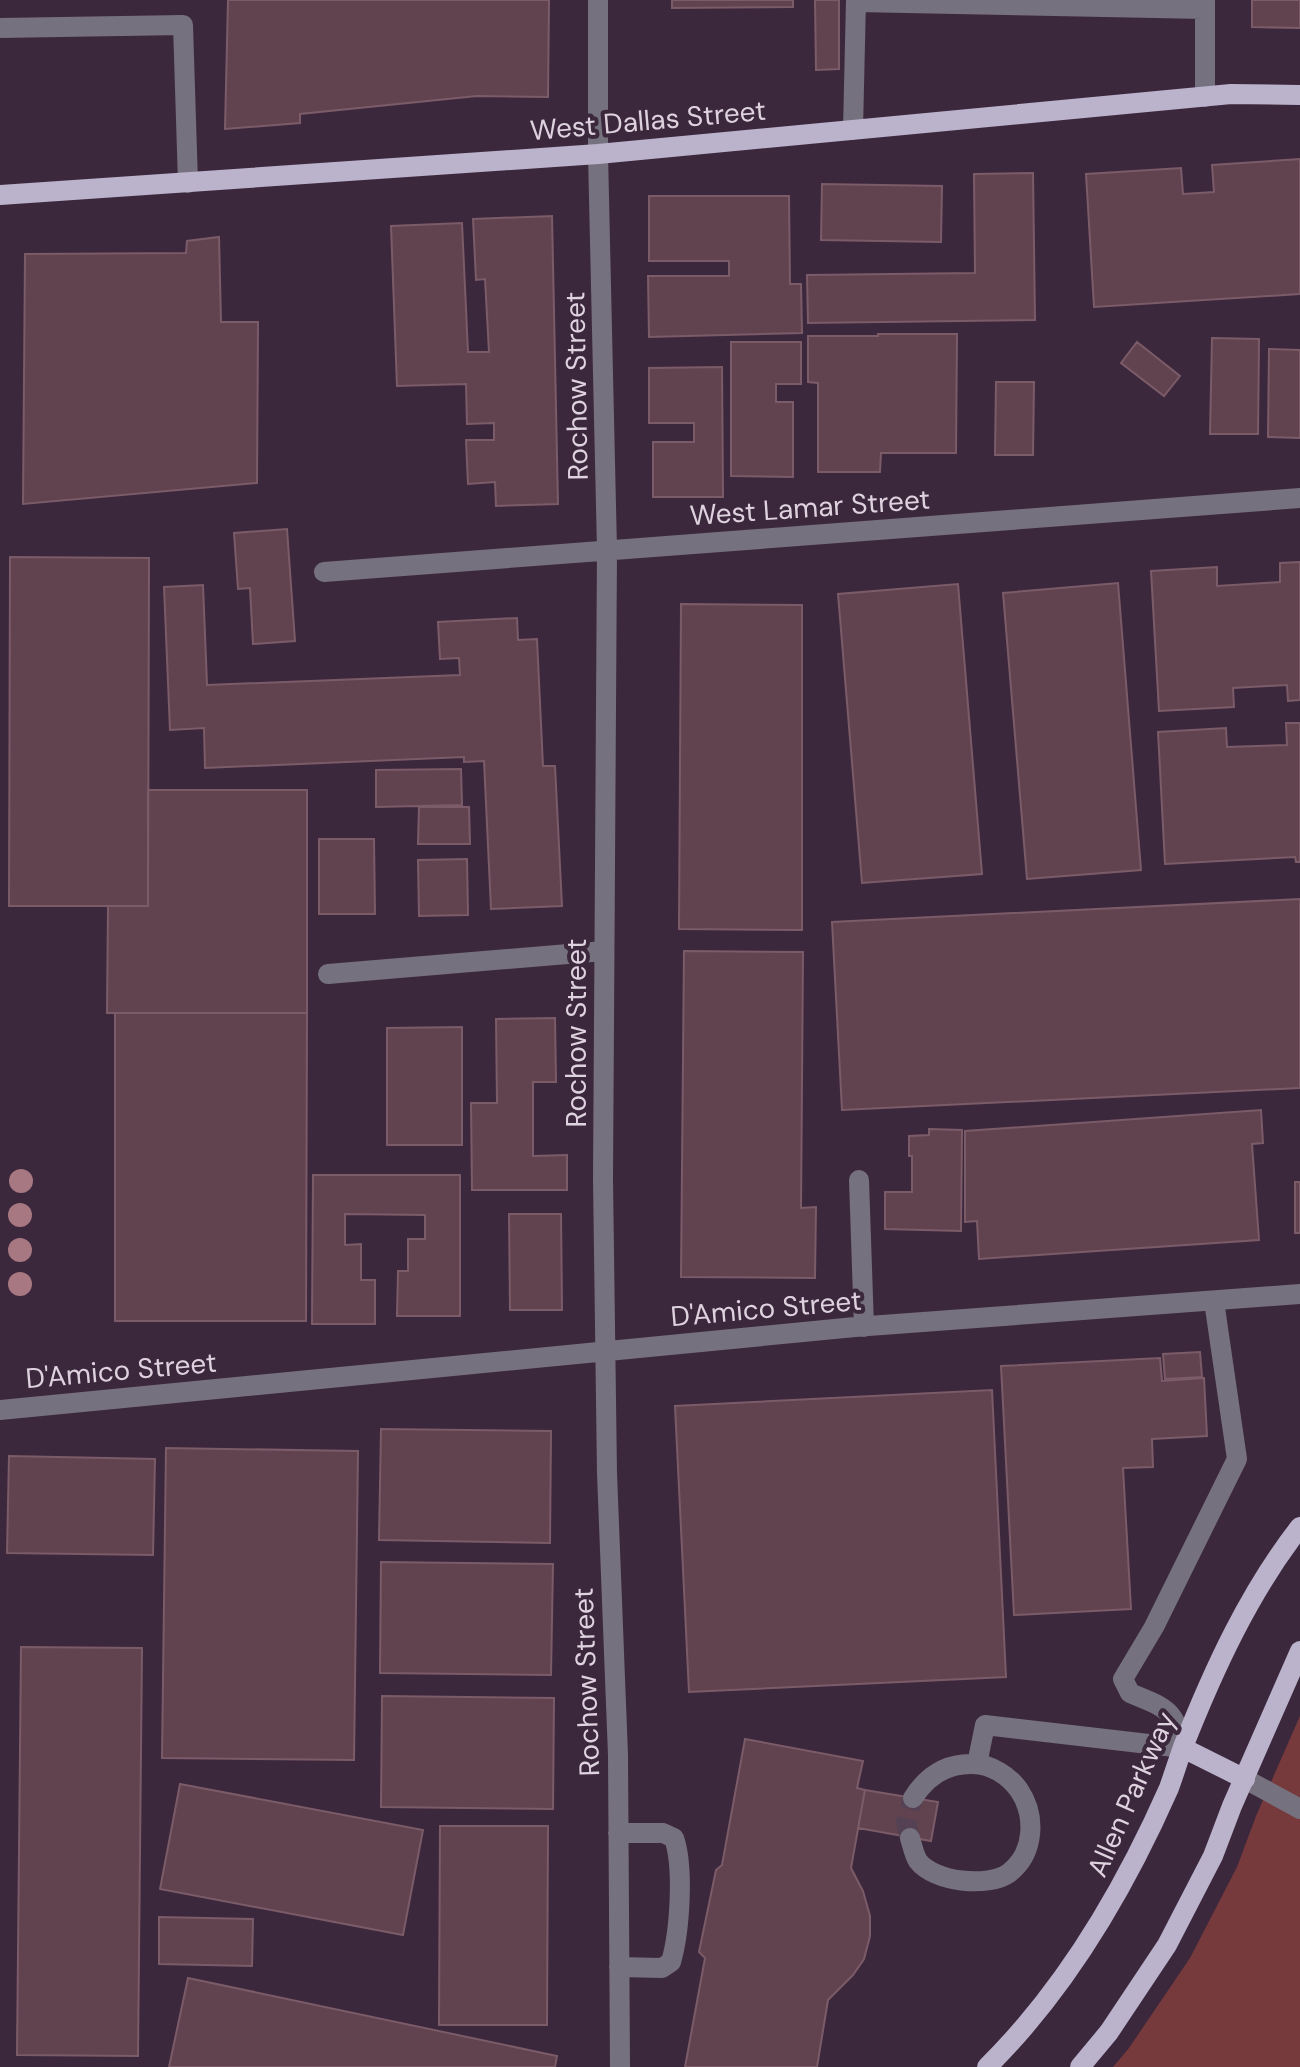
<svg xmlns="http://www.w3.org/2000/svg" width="1300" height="2067" font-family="'DM Sans',sans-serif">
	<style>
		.green { fill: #763a3c }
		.building { fill: #61434f; stroke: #7b5b68; stroke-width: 2 }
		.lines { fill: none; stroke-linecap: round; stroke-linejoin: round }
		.minor-tunnel { stroke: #544254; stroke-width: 20; stroke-dasharray: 20 10; stroke-linecap: butt }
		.minor { stroke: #76717e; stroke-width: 20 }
		.major { stroke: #bbb2cc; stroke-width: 20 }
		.tree { fill: #a77881 }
		.labels { text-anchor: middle; stroke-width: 8; stroke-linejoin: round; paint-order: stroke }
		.street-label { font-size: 28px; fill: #dfd2df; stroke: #3c283c }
	</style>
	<rect width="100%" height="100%" fill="#3c283c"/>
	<path class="green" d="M 1300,1716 L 1300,2067 L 1113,2067 L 1129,2048 L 1190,1958 L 1237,1867 L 1256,1816 Z"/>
	<path class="building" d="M 228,0 L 549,0 L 548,97 L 477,96 L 300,114 L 300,123 L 225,129 Z
		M 672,0 L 793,0 L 793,7 L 672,8 Z
		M 815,0 L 839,0 L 839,69 L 816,70 Z
		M 1252,0 L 1300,0 L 1300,28 L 1252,27 Z
		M 1300,159 L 1300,294 L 1094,307 L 1086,174 L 1181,168 L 1183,194 L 1214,192 L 1212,165 Z
		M 1033,173 L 1035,320 L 808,323 L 807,275 L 975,273 L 974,174 Z
		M 822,184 L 942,186 L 941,242 L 821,240 Z
		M 649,196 L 789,196 L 790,284 L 801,284 L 802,333 L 649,337 L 648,276 L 729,276 L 729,261 L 649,261 Z
		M 552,216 L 558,504 L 496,506 L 495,482 L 468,484 L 466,440 L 494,440 L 494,423 L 467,424 L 466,384 L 397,386 L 391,226 L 462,223 L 468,352 L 489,352 L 485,279 L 476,280 L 473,219 Z
		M 219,237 L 221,322 L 258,322 L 257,483 L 23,504 L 25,254 L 186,253 L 187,241 Z
		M 878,334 L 957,334 L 956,453 L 881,453 L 880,472 L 818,472 L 818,383 L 808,382 L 808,336 L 878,336 Z
		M 1212,338 L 1259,339 L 1258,434 L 1210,434 Z
		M 731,342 L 801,342 L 801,384 L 776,384 L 776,402 L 793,402 L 793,477 L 731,476 Z
		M 1137,342 L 1180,376 L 1164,396 L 1121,363 Z
		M 1269,349 L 1300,350 L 1300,438 L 1268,437 Z
		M 722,367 L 723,497 L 653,497 L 653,442 L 694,442 L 694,423 L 649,423 L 649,368 Z
		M 996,382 L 1034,382 L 1033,455 L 995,455 Z
		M 287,529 L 295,641 L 253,644 L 250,588 L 238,589 L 234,533 Z
		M 10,557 L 149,558 L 148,906 L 9,906 Z
		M 1300,562 L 1300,700 L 1288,701 L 1287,685 L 1233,688 L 1234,707 L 1159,711 L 1151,571 L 1217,567 L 1217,586 L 1280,582 L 1280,563 Z
		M 1118,583 L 1141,870 L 1027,879 L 1003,593 Z
		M 958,584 L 982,874 L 862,883 L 838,594 Z
		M 203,585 L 207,685 L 460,675 L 459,658 L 440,659 L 438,622 L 517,618 L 518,640 L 537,639 L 543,766 L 555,766 L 562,906 L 491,909 L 484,761 L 464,762 L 464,757 L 205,768 L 204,728 L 170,730 L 164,587 Z
		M 681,604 L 802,605 L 802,930 L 679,929 Z
		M 1286,723 L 1300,723 L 1300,862 L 1296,862 L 1295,857 L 1165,864 L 1158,732 L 1226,728 L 1227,747 L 1287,745 Z
		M 461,769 L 462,805 L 376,807 L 376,770 Z
		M 148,790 L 307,790 L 307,1013 L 107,1013 L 108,906 L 148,906 Z
		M 419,807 L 469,807 L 470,844 L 418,844 Z
		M 319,839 L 374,839 L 375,914 L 319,914 Z
		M 467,859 L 468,915 L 419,916 L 418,860 Z
		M 1300,899 L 1300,1088 L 842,1110 L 832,922 Z
		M 684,951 L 803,952 L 801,1208 L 816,1207 L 815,1278 L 681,1277 Z
		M 115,1013 L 307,1013 L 306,1321 L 115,1321 Z
		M 555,1018 L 556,1082 L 533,1082 L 533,1156 L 567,1155 L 567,1190 L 472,1190 L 471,1103 L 497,1103 L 496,1019 Z
		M 462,1027 L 462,1145 L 387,1145 L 387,1028 Z
		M 1261,1110 L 1263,1143 L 1252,1144 L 1259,1240 L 979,1259 L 977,1221 L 965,1222 L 965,1131 Z
		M 929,1129 L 962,1130 L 961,1231 L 885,1229 L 885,1192 L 912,1192 L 912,1156 L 909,1156 L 909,1136 L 929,1135 Z
		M 313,1175 L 460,1175 L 460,1316 L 397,1316 L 398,1271 L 408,1271 L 408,1239 L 425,1239 L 425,1215 L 345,1214 L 345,1245 L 361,1244 L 361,1280 L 375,1280 L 375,1324 L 312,1324 Z
		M 1295,1182 L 1300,1182 L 1300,1233 L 1295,1233 Z
		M 509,1214 L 561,1214 L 562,1310 L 510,1310 Z
		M 1200,1352 L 1202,1377 L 1165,1379 L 1163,1354 Z
		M 1160,1358 L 1162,1381 L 1204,1378 L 1207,1436 L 1152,1439 L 1153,1467 L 1123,1468 L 1131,1609 L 1014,1615 L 1001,1366 Z
		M 992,1390 L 1006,1677 L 689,1692 L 675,1406 Z
		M 381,1429 L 551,1431 L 550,1543 L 379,1540 Z
		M 166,1448 L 358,1451 L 354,1760 L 162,1758 Z
		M 9,1456 L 155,1459 L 153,1555 L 7,1553 Z
		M 381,1562 L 553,1564 L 551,1675 L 380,1673 Z
		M 21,1647 L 142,1648 L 138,2056 L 17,2055 Z
		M 382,1696 L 554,1698 L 553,1809 L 381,1807 Z
		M 745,1739 L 863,1761 L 857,1788 L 865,1790 L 851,1868 L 863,1891 L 870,1916 L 870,1936 L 864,1959 L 853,1975 L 828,2000 L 817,2067 L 685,2067 L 705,1958 L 699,1952 L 716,1870 L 722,1865 Z
		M 180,1784 L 423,1830 L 403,1935 L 160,1889 Z
		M 865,1790 L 938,1802 L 931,1841 L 858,1828 Z
		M 440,1826 L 548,1826 L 547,2025 L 439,2025 Z
		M 159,1917 L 253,1919 L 252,1966 L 159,1964 Z
		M 188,1978 L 557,2056 L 555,2067 L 169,2067 Z"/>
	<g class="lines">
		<path class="minor-tunnel" d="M 910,1838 L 906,1822 L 913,1798"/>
		<path class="minor" d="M 598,0 L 598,154 L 607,550 L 603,1179 L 607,1473 L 618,1755 L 620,2067
			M 856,2 L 1205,9
			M 0,28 L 183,25 L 188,183
			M 1205,97 L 1205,0
			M 853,130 L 856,0
			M 324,572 L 1300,498
			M 328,974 L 604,951
			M 859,1180 L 864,1327
			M 0,1410 L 855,1327 L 1300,1294
			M 977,1764 L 985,1725 L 1183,1748 C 1176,1709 1164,1707 1130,1693 L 1123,1679 L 1154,1627 L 1237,1459 L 1214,1301
			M 1245,1779 L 1300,1809
			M 618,1833 L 663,1833 L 674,1838 C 684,1867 680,1931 671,1962 L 662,1968 L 619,1967
			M 910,1838 C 912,1844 914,1855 918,1861 C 934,1882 988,1888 1009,1873 C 1035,1853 1036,1815 1019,1790 C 1009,1776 991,1764 973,1764 C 946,1763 927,1776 913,1798"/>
		<path class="major" d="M 0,195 L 598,154 L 1231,94 L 1300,95
			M 1183,1748 L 1245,1779
			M 987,2067 C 1067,1988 1124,1890 1169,1788 C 1174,1774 1178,1761 1183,1747 C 1213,1671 1249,1592 1300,1527
			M 1080,2067 L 1109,2032 L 1167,1945 L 1213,1856 L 1232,1806 L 1300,1651"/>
	</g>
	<g class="tree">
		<circle cx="21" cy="1181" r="12"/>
		<circle cx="20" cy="1215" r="12"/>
		<circle cx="20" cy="1250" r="12"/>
		<circle cx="20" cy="1284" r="12"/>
	</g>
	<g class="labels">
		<g class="street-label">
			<text transform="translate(648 120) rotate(-5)" y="10">West Dallas Street</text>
			<text transform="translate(576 386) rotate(-91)" y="10">Rochow Street</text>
			<text transform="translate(810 507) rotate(-4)" y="10">West Lamar Street</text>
			<text transform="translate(576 1033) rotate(-90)" y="10">Rochow Street</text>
			<text transform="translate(766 1308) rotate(-5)" y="10">D'Amico Street</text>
			<text transform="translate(121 1370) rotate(-5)" y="10">D'Amico Street</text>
			<text transform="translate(586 1682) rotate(-92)" y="10">Rochow Street</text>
			<text transform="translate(1131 1794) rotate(-66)" y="10">Allen Parkway</text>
		</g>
	</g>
</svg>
